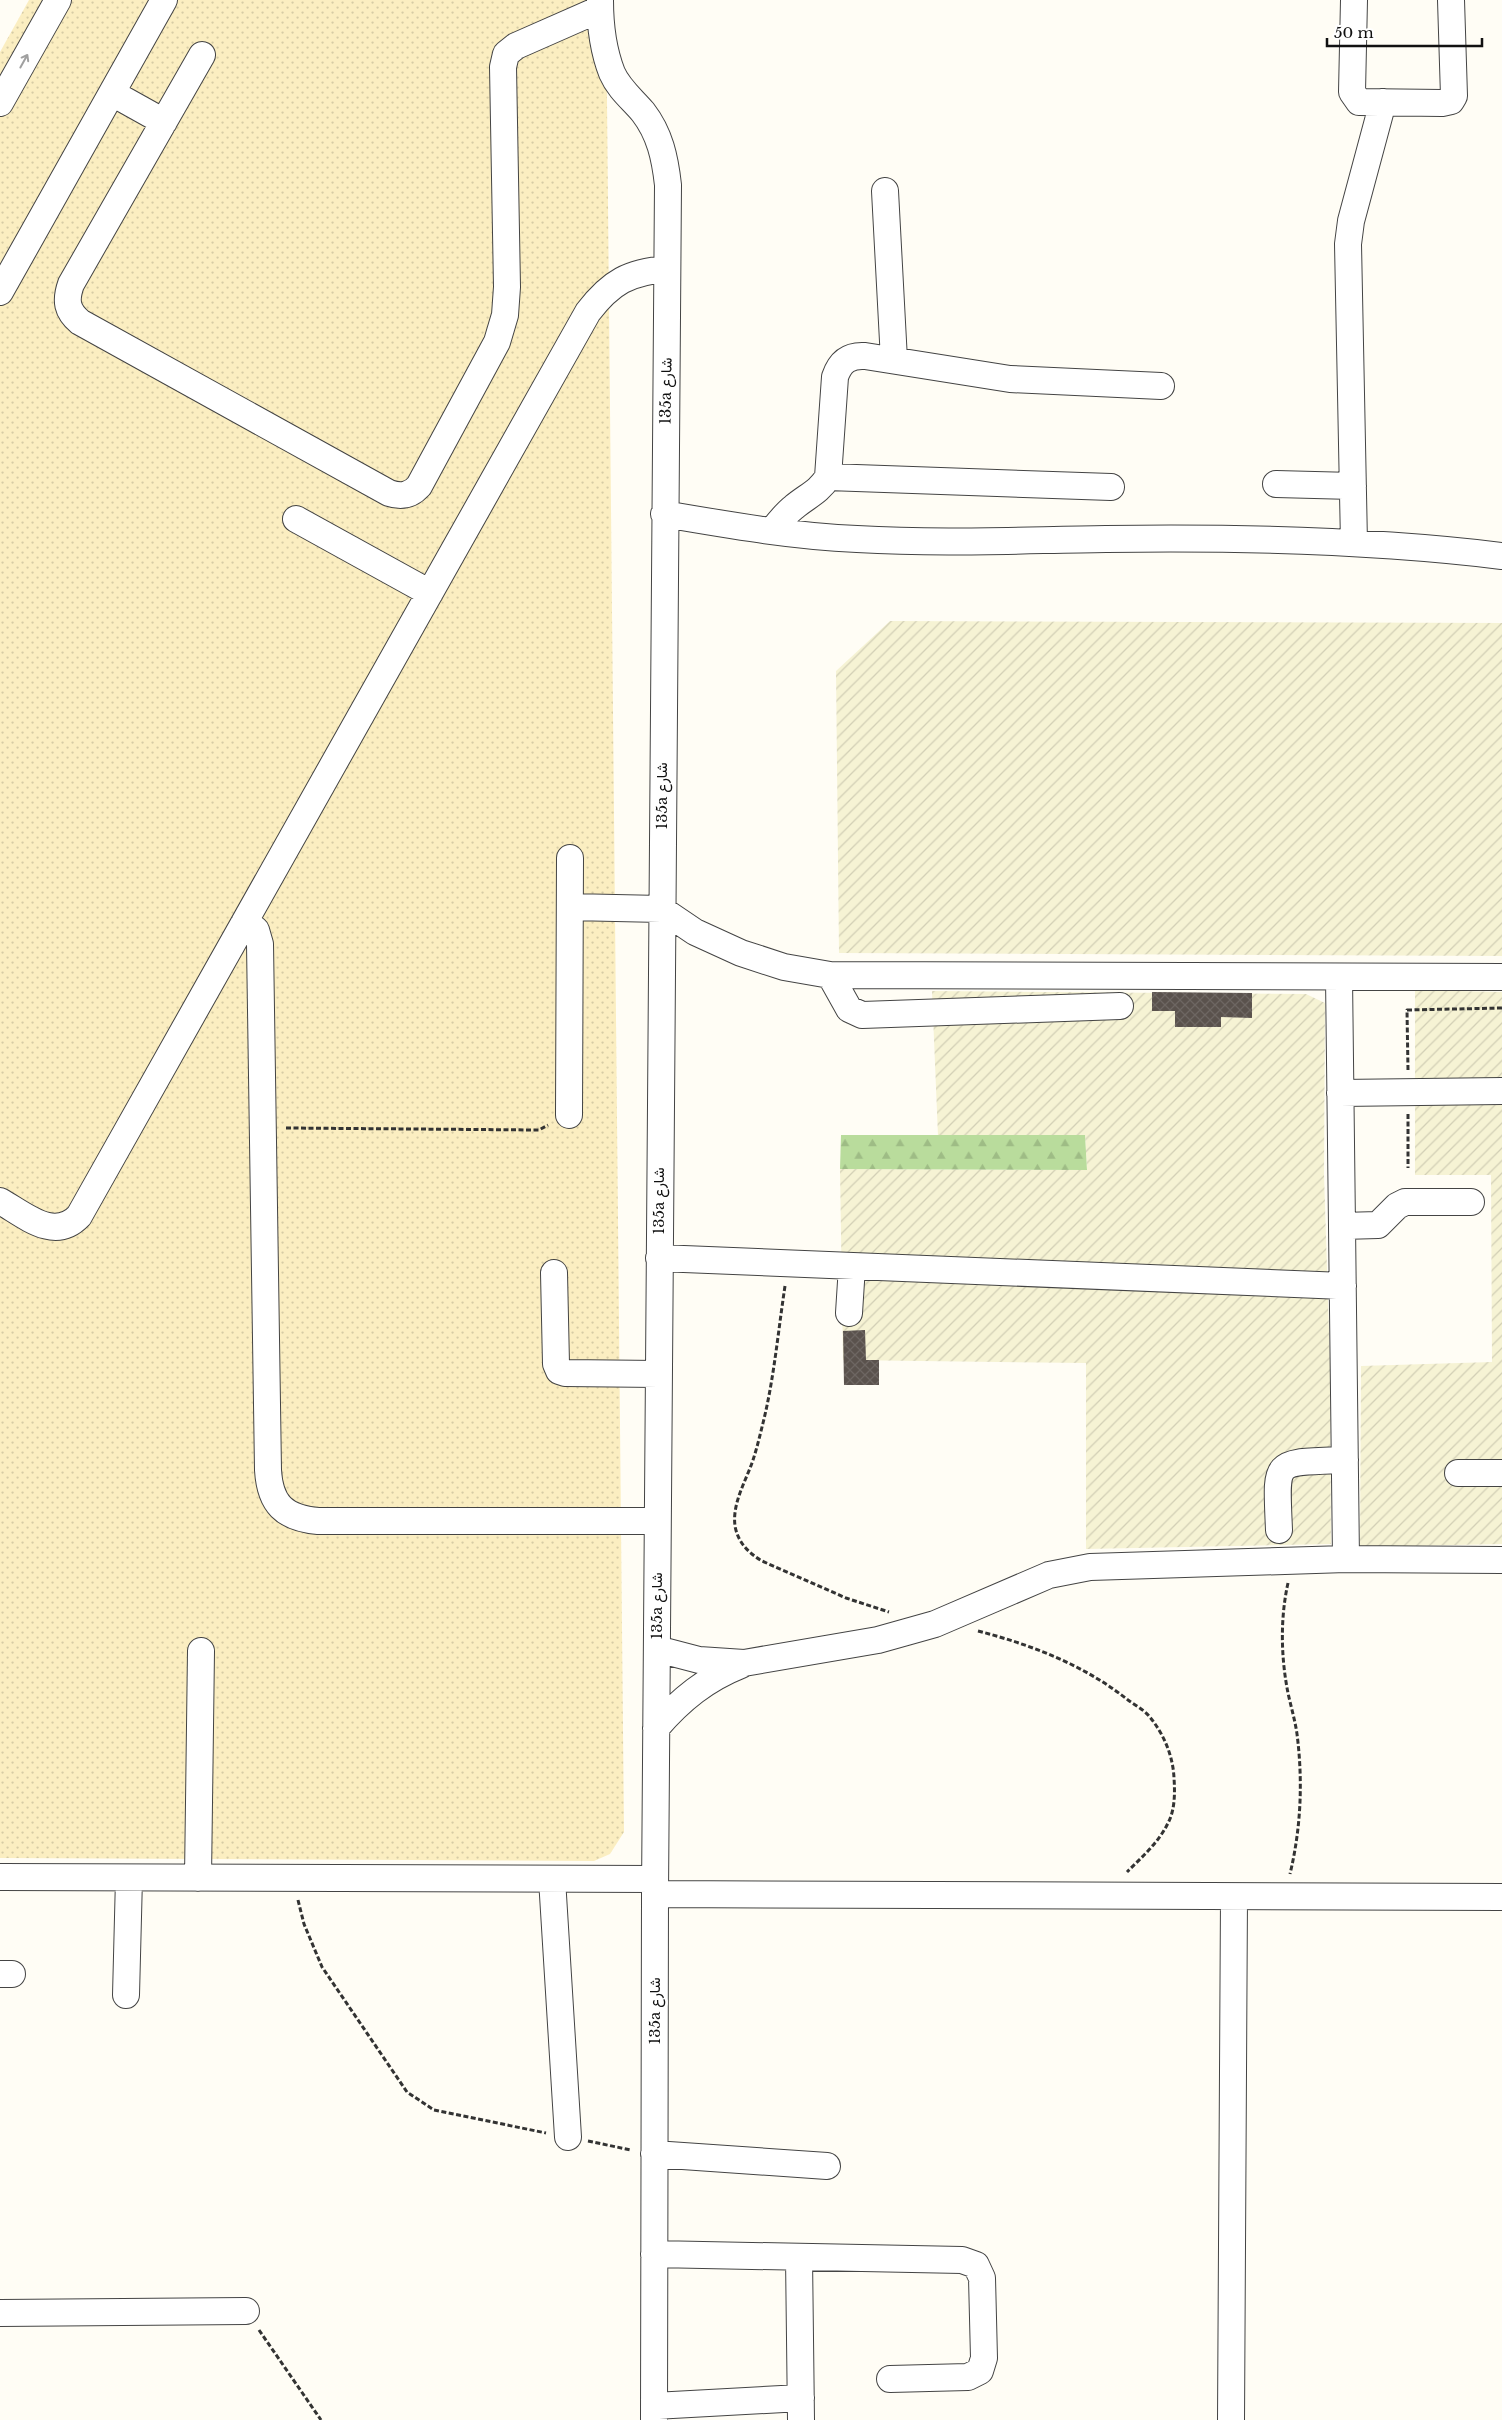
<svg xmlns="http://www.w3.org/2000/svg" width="1502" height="2420" font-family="'Libre Baskerville',Vazirmatn,serif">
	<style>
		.farmland { fill: url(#farmland-furrows) }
		.forest { fill: url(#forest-firs) }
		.sand { fill: url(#sand-dots) }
		.building { fill: url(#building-cross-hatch) }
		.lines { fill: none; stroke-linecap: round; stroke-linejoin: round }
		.minor-casing { stroke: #444; stroke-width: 28 }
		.path { stroke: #333; stroke-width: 3; stroke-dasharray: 5 2.5; stroke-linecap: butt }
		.minor { stroke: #fff; stroke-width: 26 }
		.oneway { stroke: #a0a0a0 }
		.labels { text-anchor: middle; stroke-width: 5; stroke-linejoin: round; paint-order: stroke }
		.street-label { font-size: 15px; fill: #111; stroke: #fff }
	</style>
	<defs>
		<pattern id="farmland-furrows" width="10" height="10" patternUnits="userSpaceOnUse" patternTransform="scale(1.25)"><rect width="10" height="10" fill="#f6f3d4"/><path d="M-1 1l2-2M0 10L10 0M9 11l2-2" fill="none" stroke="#d2cfb5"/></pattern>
		<pattern id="forest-firs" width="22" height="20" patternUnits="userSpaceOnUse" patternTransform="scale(1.25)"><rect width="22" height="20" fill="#b9dc9c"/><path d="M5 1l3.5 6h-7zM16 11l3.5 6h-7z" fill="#9ebc85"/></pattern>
		<pattern id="sand-dots" width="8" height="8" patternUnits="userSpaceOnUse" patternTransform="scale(1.25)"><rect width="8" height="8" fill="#fbeec1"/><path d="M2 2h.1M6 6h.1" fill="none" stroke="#d6cba5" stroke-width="1.8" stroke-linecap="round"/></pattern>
		<pattern id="building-cross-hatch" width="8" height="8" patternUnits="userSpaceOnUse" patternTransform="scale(1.25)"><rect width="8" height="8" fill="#5a524d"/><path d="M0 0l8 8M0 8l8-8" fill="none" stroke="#6d6662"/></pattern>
	</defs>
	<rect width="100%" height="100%" fill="#fffdf5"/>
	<path class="farmland" d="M 890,621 L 1502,623 L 1502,956 L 839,953 L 836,671 Z
		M 1415,990 L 1502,992 L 1502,1544 L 1360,1547 L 1361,1366 L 1492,1362 L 1491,1175 L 1415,1175 Z
		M 932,991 L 1306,994 L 1325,1003 L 1324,1174 L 1330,1364 L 1331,1544 L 1086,1549 L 1086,1363 L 843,1360 L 840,1169 L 1087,1170 L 1085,1135 L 938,1136 Z"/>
	<path class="forest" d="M 841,1135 L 1085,1135 L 1087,1170 L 840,1169 Z"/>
	<path class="sand" d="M 29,0 L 606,0 L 624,1832 L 610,1854 L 594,1861 L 0,1858 L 0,52 Z"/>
	<path class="building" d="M 1152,992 L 1252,993 L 1252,1018 L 1221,1017 L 1221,1027 L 1175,1027 L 1175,1011 L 1152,1011 Z
		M 865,1330 L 866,1360 L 879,1360 L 879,1385 L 844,1385 L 843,1331 Z"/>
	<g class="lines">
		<defs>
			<path id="minor" d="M 600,0 C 600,24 603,50 612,73 C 619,89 632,99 643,112 C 660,134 665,158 668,185 L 655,1894 L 654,2420
				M 1354,0 L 1352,92 L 1359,102 L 1442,103 L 1451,101 L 1454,96 L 1451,0
				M 202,55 L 71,284 C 65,301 67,311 80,322 L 389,493 C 401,497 410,496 419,486 L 497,342 L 505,315 L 507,287 L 503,67 L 506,54 L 516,46 L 600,9
				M 112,93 L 164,122
				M 0,103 L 58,0
				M 885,191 L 894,360
				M 0,292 L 164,0
				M 828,477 L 1111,487
				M 1276,484 L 1353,486
				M 664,514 C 728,525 792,536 857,539 C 940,544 1023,540 1106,539 C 1238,537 1371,540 1502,556
				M 296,519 L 430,593
				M 772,531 C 779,522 785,514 794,507 C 807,496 819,492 828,477 L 835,377 C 840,362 849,355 865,356 L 1010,379 L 1161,386
				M 1354,543 L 1348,244 L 1351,221 L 1383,102
				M 570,907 L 661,909 L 695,932 L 741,953 L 784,967 L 830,975 L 1502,977
				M 245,921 L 256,930 L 260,944 L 268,1470 C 270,1504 284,1518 318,1521 L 657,1521
				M 830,975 L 849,1009 L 862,1015 L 1120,1006
				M 1339,977 L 1346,1559
				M 1340,1093 L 1502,1091
				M 569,1115 L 570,858
				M 0,1201 C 25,1215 54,1242 79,1216 L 588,312 C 611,282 629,272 667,269
				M 1342,1226 L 1378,1225 L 1397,1206 L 1405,1202 L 1471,1202
				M 659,1258 L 1343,1286
				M 554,1273 L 556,1364 L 559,1371 L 565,1373 L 658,1374
				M 849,1313 L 852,1266
				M 1458,1473 L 1502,1473
				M 1279,1530 C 1276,1457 1272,1463 1345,1460
				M 657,1649 L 699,1660 L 744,1663 L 878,1640 L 935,1624 L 1049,1575 L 1090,1567 L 1346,1559 L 1502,1560
				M 656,1728 C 681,1699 706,1679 741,1665
				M 0,1877 L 655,1879
				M 198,1878 L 201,1651
				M 552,1879 L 568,2137
				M 655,1894 L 1502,1897
				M 0,1974 L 12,1974
				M 126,1995 L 129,1878
				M 654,2154 L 827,2166
				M 654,2254 L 962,2260 L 976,2265 L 982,2278 L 984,2358 L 980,2371 L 968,2377 L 890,2379
				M 799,2257 L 801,2420
				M 0,2313 L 246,2311
				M 654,2406 L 801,2398
				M 1231,2420 L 1234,1897"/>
		</defs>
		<use href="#minor" class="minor-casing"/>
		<path class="path" d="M 1408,1070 L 1407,1010 L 1502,1008
			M 1408,1114 L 1408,1168
			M 286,1128 L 539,1130 L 548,1125
			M 785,1286 C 778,1332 774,1379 763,1423 C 760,1435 757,1448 753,1460 C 746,1481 732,1503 735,1526 C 738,1543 749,1553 762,1561 L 846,1598 L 889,1612
			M 1288,1583 C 1280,1619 1281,1658 1288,1693 C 1291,1707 1295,1720 1297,1734 C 1303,1781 1301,1828 1290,1874
			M 978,1631 C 1032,1645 1084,1665 1128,1700 C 1135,1705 1144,1710 1149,1716 C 1164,1734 1173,1756 1174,1778 C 1175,1793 1175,1810 1168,1823 C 1159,1842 1142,1857 1127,1872
			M 298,1900 L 304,1924 L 322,1967 L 407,2092 L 434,2110 L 546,2133
			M 588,2141 L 631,2150
			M 259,2330 L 321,2420"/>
		<use href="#minor" class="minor"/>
	</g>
	<defs><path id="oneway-shaft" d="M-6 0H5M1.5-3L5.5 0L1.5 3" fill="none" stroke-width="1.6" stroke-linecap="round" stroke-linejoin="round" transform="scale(1.25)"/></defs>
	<use class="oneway" href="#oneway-shaft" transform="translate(24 61) rotate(-61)"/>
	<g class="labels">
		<g class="street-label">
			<text transform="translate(666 391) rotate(-89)" y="5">135a شارع</text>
			<text transform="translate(662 796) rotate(-90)" y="5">135a شارع</text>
			<text transform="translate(659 1201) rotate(-90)" y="5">135a شارع</text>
			<text transform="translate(657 1606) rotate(-90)" y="5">135a شارع</text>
			<text transform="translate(655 2011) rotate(-90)" y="5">135a شارع</text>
		</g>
	</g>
	<path d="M1327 38v8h155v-8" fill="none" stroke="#111111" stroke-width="2.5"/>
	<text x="1334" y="38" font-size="15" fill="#111111" stroke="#ffffff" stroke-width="4" paint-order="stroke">50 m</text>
</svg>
